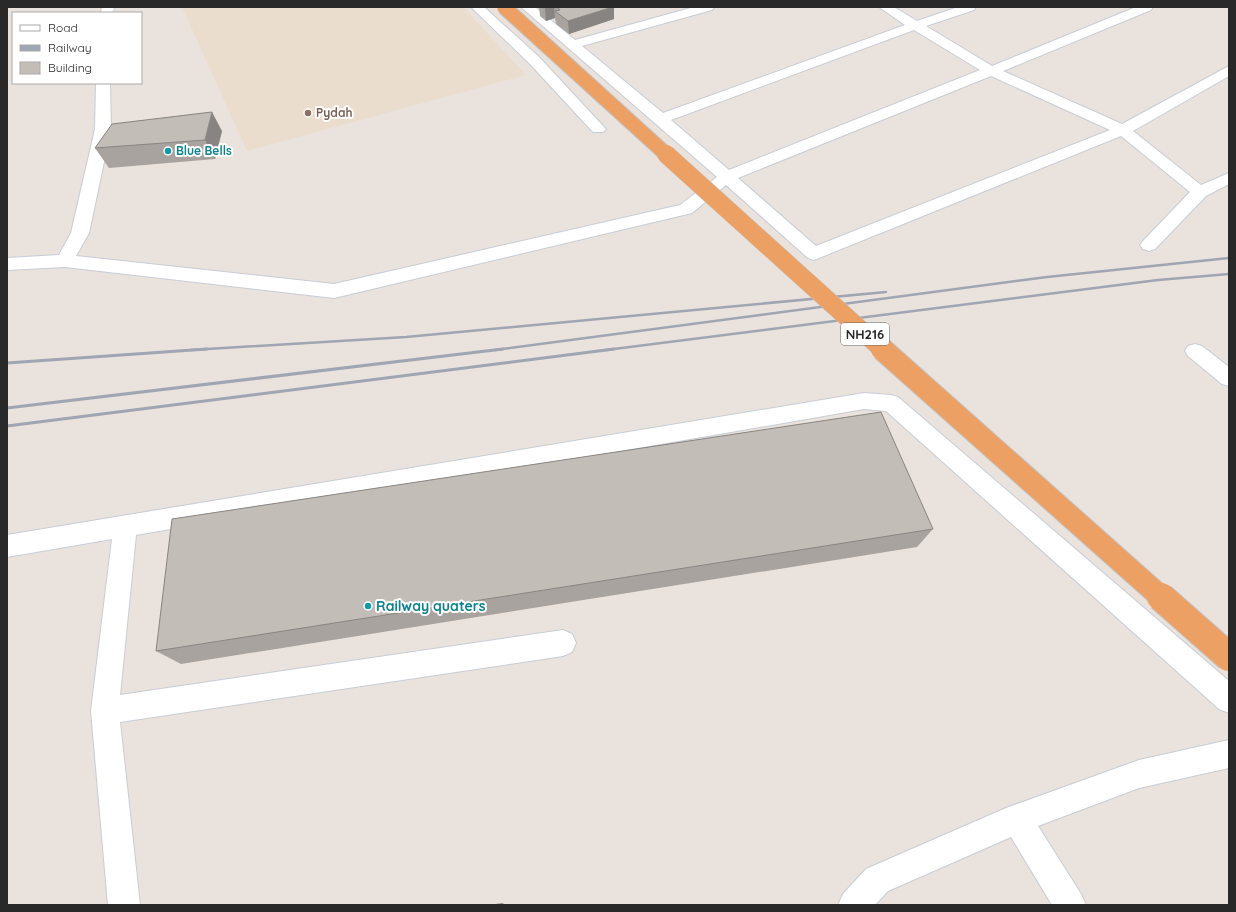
<svg xmlns="http://www.w3.org/2000/svg" width="1236" height="912" font-family="Quicksand,sans-serif">
	<style>
		.education { fill: #ebddcd }
		.lines { fill: none; stroke-linecap: round; stroke-linejoin: round }
		.minor-casing { stroke: #c7cdd6; stroke-width: 2 }
		.minor { fill: #fff; fill-rule: evenodd }
		.rail-far1 { stroke: #9fa5b2; stroke-width: 2.5 }
		.rail { stroke: #9fa5b2; stroke-width: 3 }
		.trunk-bridge-far3-casing { stroke: #c3c3c3; stroke-width: 16; stroke-linecap: butt }
		.trunk-bridge-far2-casing { stroke: #c3c3c3; stroke-width: 19; stroke-linecap: butt }
		.trunk-bridge-far1-casing { stroke: #c3c3c3; stroke-width: 24; stroke-linecap: butt }
		.trunk-bridge-casing { stroke: #c3c3c3; stroke-width: 30; stroke-linecap: butt }
		.trunk-bridge-far3 { stroke: #eca063; stroke-width: 14 }
		.trunk-bridge-far2 { stroke: #eca063; stroke-width: 18 }
		.trunk-bridge-far1 { stroke: #eca063; stroke-width: 22 }
		.trunk-bridge { stroke: #eca063; stroke-width: 28 }
		.wall { fill: #a8a39e }
		.shaded-wall { fill: #888481 }
		.building { fill: #c3bdb8; stroke: #888481 }
		.education-dot { fill: #8d6e63; stroke: #fff; stroke-width: 1.5 }
		.culture-dot { fill: #0f9aa8; stroke: #fff; stroke-width: 1.5 }
		.labels { text-anchor: middle; stroke-width: 4; stroke-linejoin: round; paint-order: stroke }
		.far-education-label { font-size: 12px; font-weight: bold; fill: #785e54; stroke: #fff; text-anchor: start }
		.far-culture-label { font-size: 12px; font-weight: bold; fill: #0d838f; stroke: #fff; text-anchor: start }
		.shield { fill: #fff; stroke: #696969; stroke-width: 1 }
		.shield-label { font-size: 13px; font-weight: bold; fill: #292929 }
		.culture-label { font-size: 14px; font-weight: bold; fill: #0d838f; stroke: #fff; text-anchor: start }
	</style>
	<rect width="100%" height="100%" fill="#eae2dc"/>
	<path class="education" d="M 182,7 L 463,7 L 526,75 L 247,151 Z"/>
	<g class="lines">
		<defs>
			<path id="minor" d="M 102,7 L 114,7 L 113,13 L 101,13 Z
				M 471,7 L 484,7 L 539,57 L 603,126 L 606,129 L 603,132 L 593,132 L 529,63 Z
				M 521,7 L 535,7 L 575,40 L 694,7 L 714,7 L 712,10 L 582,46 L 663,113 L 905,25 L 879,7 L 894,7 L 917,21 L 958,7 L 976,7 L 974,10 L 926,26 L 992,66 L 1136,7 L 1153,7 L 1151,10 L 1003,71 L 1122,124 L 1229,66 L 1229,76 L 1133,131 L 1201,185 L 1229,173 L 1229,184 L 1206,196 L 1155,249 L 1149,251 L 1143,249 L 1140,245 L 1143,241 L 1190,192 L 1121,136 L 814,260 L 808,258 L 726,185 L 692,213 L 334,298 L 65,267 L 7,270 L 7,258 L 59,255 L 71,233 L 95,129 L 96,83 L 110,83 L 111,129 L 89,233 L 76,256 L 334,284 L 680,205 L 717,177 ZM 914,30 L 980,70 L 729,170 L 671,120 ZM 991,76 L 1110,130 L 816,246 L 738,178 Z
				M 1195,344 L 1202,346 L 1229,367 L 1229,386 L 1222,384 L 1188,356 L 1185,351 L 1188,346 Z
				M 864,393 L 891,395 L 898,397 L 1229,681 L 1229,713 L 1219,709 L 886,411 L 864,409 L 136,535 L 120,695 L 563,630 L 572,634 L 576,643 L 572,652 L 563,656 L 120,722 L 140,905 L 108,905 L 91,711 L 112,539 L 7,557 L 7,535 Z
				M 1229,740 L 1229,768 L 1139,788 L 1038,826 L 1081,894 L 1086,905 L 1052,905 L 1011,837 L 888,891 L 875,905 L 838,905 L 843,894 L 866,869 L 1006,808 L 1139,760 Z"/>
		</defs>
		<use href="#minor" class="minor-casing"/>
		<use href="#minor" class="minor"/>
		<path class="rail-far1" d="M 191,350 L 406,337 L 886,292
			M 495,350 L 1047,277 L 1229,258
			M 606,350 L 1158,280 L 1229,274"/>
		<path class="rail" d="M 7,363 L 207,349
			M 7,408 L 503,349
			M 7,426 L 614,349"/>
		<defs>
			<path id="trunk-bridge-far3" d="M 504,7 L 667,155"/>
			<path id="trunk-bridge-far2" d="M 666,154 L 883,350"/>
			<path id="trunk-bridge-far1" d="M 882,349 L 1162,598"/>
			<path id="trunk-bridge" d="M 1161,597 L 1229,657"/>
		</defs>
		<use href="#trunk-bridge-far3" class="trunk-bridge-far3-casing"/>
		<use href="#trunk-bridge-far2" class="trunk-bridge-far2-casing"/>
		<use href="#trunk-bridge-far1" class="trunk-bridge-far1-casing"/>
		<use href="#trunk-bridge" class="trunk-bridge-casing"/>
		<use href="#trunk-bridge-far3" class="trunk-bridge-far3"/>
		<use href="#trunk-bridge-far2" class="trunk-bridge-far2"/>
		<use href="#trunk-bridge-far1" class="trunk-bridge-far1"/>
		<use href="#trunk-bridge" class="trunk-bridge"/>
	</g>
	<path class="wall" d="M 539,7 L 614,7 L 614,19 L 569,34 L 556,24 L 555,18 L 546,21 L 540,16 Z
		M 222,131 L 215,159 L 109,168 L 95,148 Z
		M 933,529 L 917,547 L 181,664 L 156,651 Z"/>
	<path class="shaded-wall" d="M 548,7 L 554,7 L 555,18 L 546,21 L 545,8 Z
		M 614,7 L 614,19 L 569,34 L 568,21 Z
		M 212,112 L 222,131 L 215,159 L 205,140 Z
		M 503,903 L 504,905 L 496,905 L 495,904 Z"/>
	<path class="building" d="M 557,7 L 613,7 L 568,21 L 555,11 L 560,10 Z
		M 212,112 L 205,140 L 95,148 L 112,124 Z
		M 881,412 L 933,529 L 156,651 L 172,519 Z"/>
	<circle class="education-dot" cx="308" cy="113" r="4"/>
	<g class="culture-dot">
		<circle cx="168" cy="151" r="4"/>
		<circle cx="368" cy="606" r="4"/>
	</g>
	<g class="labels">
		<g class="far-education-label">
			<text x="316" y="117">Pydah</text>
		</g>
		<g class="far-culture-label">
			<text x="176" y="155">Blue Bells</text>
		</g>
		<rect class="shield" x="841" y="323" width="48" height="22" rx="3"/>
		<g class="shield-label">
			<text x="865" y="339">NH216</text>
		</g>
		<g class="culture-label">
			<text x="376" y="611">Railway quaters</text>
		</g>
	</g>
	<rect width="1236" height="912" fill="none" stroke="#292929" stroke-width="16"/>
	<rect x="12" y="12" width="130" height="72" fill="#ffffff" stroke="#a9a9a9"/>
	<rect x="20" y="25" width="20" height="6" fill="#ffffff" stroke="#a9a9a9"/>
	<text x="48" y="32" font-size="12" fill="#292929">Road</text>
	<rect x="20" y="45" width="20" height="6" fill="#9fa5b2" stroke="#a9a9a9"/>
	<text x="48" y="52" font-size="12" fill="#292929">Railway</text>
	<rect x="20" y="62" width="20" height="12" fill="#c3bdb8" stroke="#a9a9a9"/>
	<text x="48" y="72" font-size="12" fill="#292929">Building</text>
</svg>
